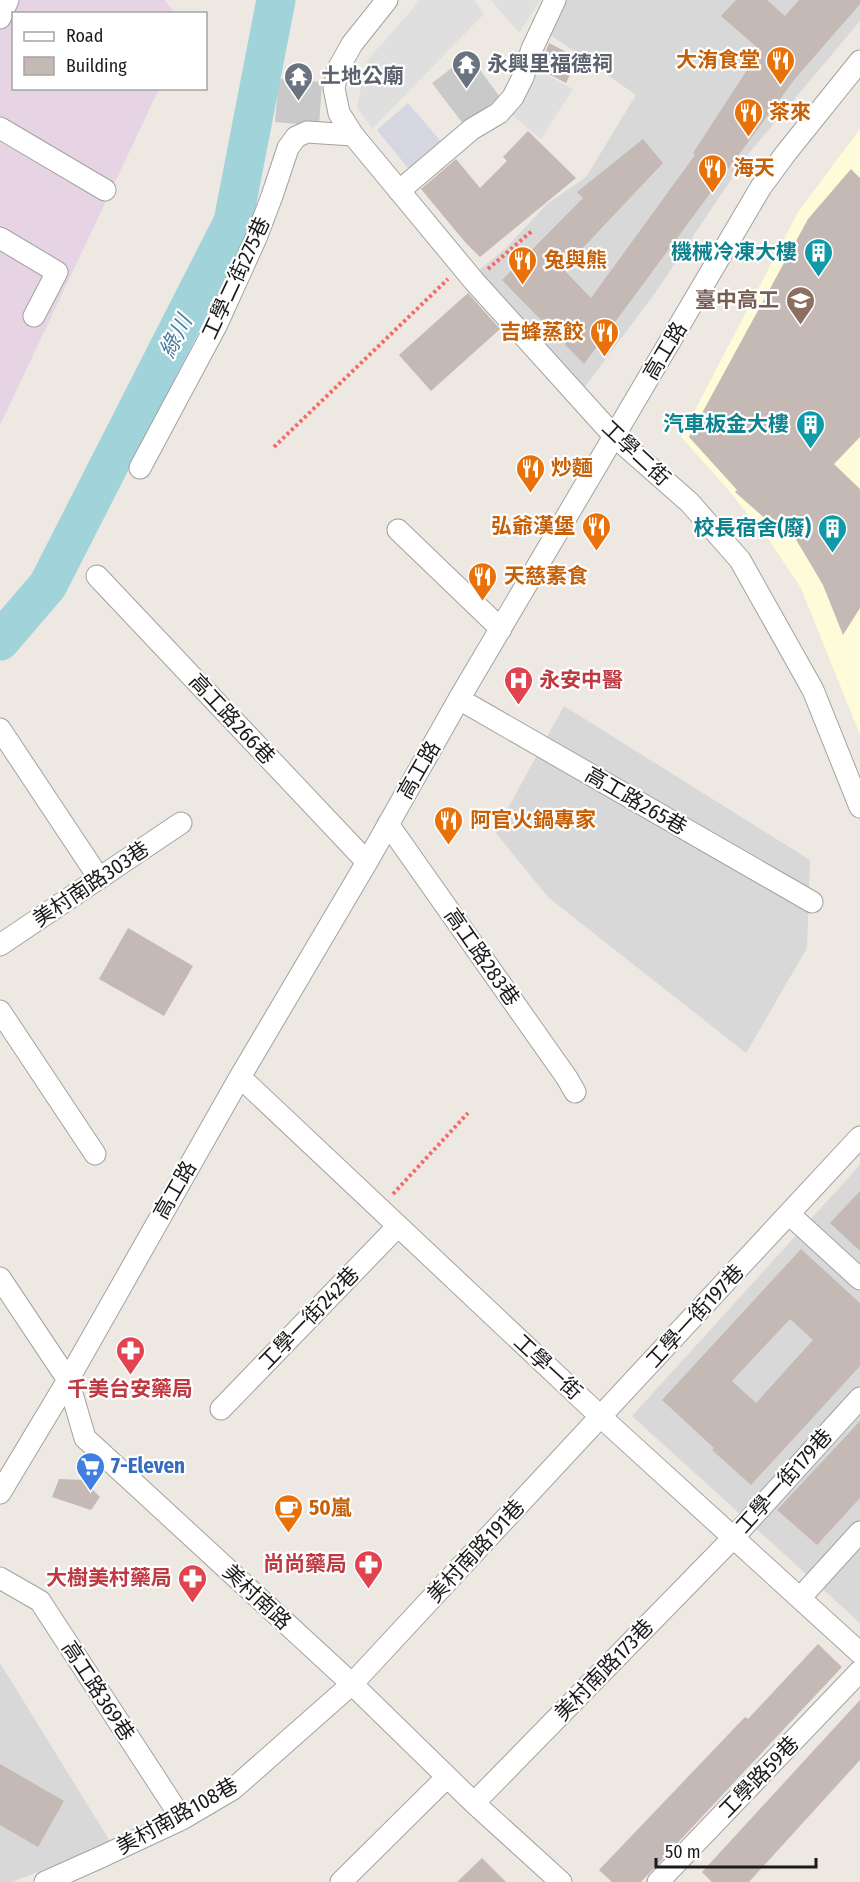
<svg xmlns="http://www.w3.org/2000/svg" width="860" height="1882" font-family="'Fira Sans Condensed','Noto Sans TC',sans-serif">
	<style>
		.residential { fill: #d9d8d8 }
		.industrial { fill: #e6d3e4 }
		.education { fill: #fefbd8 }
		.religious { fill: #c9c9c9 }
		.parking { fill: #dfdfdf }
		.plaza { fill: #d5d6e2 }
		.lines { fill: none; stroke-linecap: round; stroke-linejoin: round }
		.river { stroke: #a1d3da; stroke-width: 39 }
		.building { fill: #c4b9b4; fill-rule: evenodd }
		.minor-casing { stroke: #a2a2a2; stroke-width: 23 }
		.path { stroke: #f66968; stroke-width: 4; stroke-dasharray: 3 3; stroke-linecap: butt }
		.minor { stroke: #fff; stroke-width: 21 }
		.labels { text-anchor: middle; stroke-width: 4.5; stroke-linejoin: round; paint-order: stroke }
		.food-label { font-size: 21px; font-weight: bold; fill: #c56008; stroke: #fff; text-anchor: start }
		.worship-label { font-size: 21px; font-weight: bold; fill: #5b616d; stroke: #fff; text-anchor: start }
		.culture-label { font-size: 21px; font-weight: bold; fill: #0d838f; stroke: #fff; text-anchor: end }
		.street-label { font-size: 21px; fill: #1b1b1b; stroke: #fff }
		.education-label { font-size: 21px; font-weight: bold; fill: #785e54; stroke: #fff; text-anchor: end }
		.health-label { font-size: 21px; font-weight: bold; fill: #be3a42; stroke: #fff; text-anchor: end }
		.shop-label { font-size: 21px; font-weight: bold; fill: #366cbe; stroke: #fff; text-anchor: start }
		.water-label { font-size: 22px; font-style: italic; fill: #487ca0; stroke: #fff }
	</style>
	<rect width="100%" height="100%" fill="#ede8e1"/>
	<path class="residential" d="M 565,0 L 860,0 L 860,21 L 749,153 L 655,293 L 581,392 L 479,270 L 506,248 L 547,204 L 586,177 L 636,95 L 545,31 Z
		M 564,706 L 810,860 L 807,948 L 746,1053 L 549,898 L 495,832 Z
		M 860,1165 L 860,1623 L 632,1416 Z
		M 0,1663 L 111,1843 L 12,1882 L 0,1882 Z"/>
	<path class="industrial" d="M 0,0 L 165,0 L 174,13 L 14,14 L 14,88 L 159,89 L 0,425 Z"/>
	<path class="education" d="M 860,129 L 860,735 L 801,588 L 771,543 L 726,487 L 681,437 L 798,212 Z"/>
	<path class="religious" d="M 469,55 L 500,97 L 464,125 L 432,83 Z
		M 279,79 L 322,82 L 319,126 L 275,122 Z"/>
	<path class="parking" d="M 420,0 L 474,0 L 484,14 L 372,129 L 357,107 L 366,62 Z
		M 491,0 L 540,0 L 519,33 Z
		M 532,67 L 573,89 L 541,139 L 507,111 Z"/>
	<path class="plaza" d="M 408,103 L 444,145 L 412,173 L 377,130 Z"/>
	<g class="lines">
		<path class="river" d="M 0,641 L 48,585 L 233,222 L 276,0"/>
	</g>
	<path class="building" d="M 736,0 L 767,0 L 785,16 L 799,0 L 860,0 L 860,4 L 794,80 L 584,364 L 502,280 L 583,198 L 577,192 L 643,139 L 663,163 L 563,269 L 591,298 L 695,155 L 693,153 L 760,50 L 721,16 Z
		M 549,43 L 578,58 L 566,83 L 539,69 Z
		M 528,131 L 576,178 L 480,257 L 465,242 L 421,189 L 456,159 L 480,188 L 507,161 L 503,157 Z
		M 851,169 L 860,178 L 860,437 L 834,464 L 860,489 L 860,608 L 843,635 L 823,585 L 785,521 L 777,529 L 735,492 L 737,490 L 689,437 L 808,219 Z
		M 468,293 L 500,329 L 431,391 L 399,355 Z
		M 128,928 L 193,966 L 164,1016 L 99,979 Z
		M 860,1191 L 860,1251 L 830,1223 Z
		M 801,1249 L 860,1303 L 860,1366 L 751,1485 L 712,1450 L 714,1448 L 662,1400 ZM 790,1319 L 813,1340 L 756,1403 L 732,1381 Z
		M 860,1421 L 860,1498 L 817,1545 L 777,1510 Z
		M 59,1479 L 83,1480 L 100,1497 L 91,1510 L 52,1497 Z
		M 818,1644 L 842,1667 L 641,1882 L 612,1882 L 599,1870 L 745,1717 L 748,1719 Z
		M 860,1700 L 860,1760 L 749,1882 L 712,1882 L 702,1872 Z
		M 0,1764 L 64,1801 L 38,1847 L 0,1825 Z
		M 482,1858 L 506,1882 L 457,1882 Z"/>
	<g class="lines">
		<defs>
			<path id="minor" d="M 387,0 L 352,44 L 338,69 L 334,88 L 339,113 L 353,135 L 474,281 L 614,436 L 690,503 L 740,560 L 813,690 L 860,807
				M 0,18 L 8,0
				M 0,128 L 105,190
				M 399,191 L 472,129 L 499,113 L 513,97 L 523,77 L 532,49 L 555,0
				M 0,238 L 57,272 L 34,316
				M 140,468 L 217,324 L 256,238 L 272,196 L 288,148 L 296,137 L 307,132 L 353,135
				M 398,530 L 501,629
				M 97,576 L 367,862
				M 459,699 L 812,902
				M 0,729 L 99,878
				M 388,824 L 567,1078 L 575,1092
				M 0,945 L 181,823
				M 0,1011 L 95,1154
				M 240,1077 L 601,1417 L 860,1653
				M 789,1214 L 860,1279
				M 0,1278 L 68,1380 L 85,1438 L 352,1684 L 474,1803 L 561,1882
				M 221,1409 L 398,1226
				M 0,1493 L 68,1380 L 240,1077 L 367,862 L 459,699 L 761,187 L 786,153 L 860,61
				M 0,1578 L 40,1601 L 182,1819
				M 800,1598 L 860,1532
				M 474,1803 L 733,1538 L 860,1398
				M 45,1882 L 101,1857 L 182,1819 L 233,1789 L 352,1684 L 860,1137
				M 341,1882 L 447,1777
				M 658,1882 L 860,1671"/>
		</defs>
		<use href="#minor" class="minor-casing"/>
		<path class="path" d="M 488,269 L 533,230
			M 274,447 L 448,279
			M 393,1194 L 468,1113"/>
		<use href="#minor" class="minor"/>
	</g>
	<defs>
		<symbol id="restaurant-pin" viewBox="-11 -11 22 30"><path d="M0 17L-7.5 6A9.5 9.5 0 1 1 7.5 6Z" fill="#e8710a" stroke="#fff"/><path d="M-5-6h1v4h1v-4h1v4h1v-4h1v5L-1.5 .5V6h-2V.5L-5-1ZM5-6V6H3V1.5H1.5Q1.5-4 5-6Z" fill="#fff"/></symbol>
		<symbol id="temple-pin" viewBox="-11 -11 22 30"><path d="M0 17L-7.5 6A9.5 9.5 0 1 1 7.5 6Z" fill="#6b7280" stroke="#fff"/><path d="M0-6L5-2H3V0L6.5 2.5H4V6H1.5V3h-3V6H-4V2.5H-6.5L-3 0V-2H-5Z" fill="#fff"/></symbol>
		<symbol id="building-pin" viewBox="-11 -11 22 30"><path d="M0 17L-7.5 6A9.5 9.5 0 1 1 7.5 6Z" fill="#0f9aa8" stroke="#fff"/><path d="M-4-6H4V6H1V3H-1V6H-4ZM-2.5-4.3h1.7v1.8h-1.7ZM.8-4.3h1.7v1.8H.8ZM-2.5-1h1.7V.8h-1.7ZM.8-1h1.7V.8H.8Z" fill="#fff"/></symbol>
		<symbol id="school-pin" viewBox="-11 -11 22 30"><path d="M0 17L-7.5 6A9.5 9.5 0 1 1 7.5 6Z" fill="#8d6e63" stroke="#fff"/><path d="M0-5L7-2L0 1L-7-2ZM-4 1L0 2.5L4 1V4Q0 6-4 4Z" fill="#fff"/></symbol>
		<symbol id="hospital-pin" viewBox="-11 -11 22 30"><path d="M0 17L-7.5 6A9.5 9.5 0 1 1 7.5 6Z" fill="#e0444e" stroke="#fff"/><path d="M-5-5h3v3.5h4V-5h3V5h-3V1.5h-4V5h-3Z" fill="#fff"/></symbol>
		<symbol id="pharmacy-pin" viewBox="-11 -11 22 30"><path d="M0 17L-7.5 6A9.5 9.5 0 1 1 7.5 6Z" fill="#e0444e" stroke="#fff"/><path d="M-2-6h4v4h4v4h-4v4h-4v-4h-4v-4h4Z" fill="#fff"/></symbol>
		<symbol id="supermarket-pin" viewBox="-11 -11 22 30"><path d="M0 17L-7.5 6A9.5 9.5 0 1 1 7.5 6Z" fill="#3f7fe0" stroke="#fff"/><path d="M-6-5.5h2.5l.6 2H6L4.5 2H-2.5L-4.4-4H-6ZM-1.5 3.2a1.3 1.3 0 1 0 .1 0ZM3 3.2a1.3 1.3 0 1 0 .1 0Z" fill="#fff"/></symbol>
		<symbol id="cafe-pin" viewBox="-11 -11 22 30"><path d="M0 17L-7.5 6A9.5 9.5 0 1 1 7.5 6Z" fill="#e8710a" stroke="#fff"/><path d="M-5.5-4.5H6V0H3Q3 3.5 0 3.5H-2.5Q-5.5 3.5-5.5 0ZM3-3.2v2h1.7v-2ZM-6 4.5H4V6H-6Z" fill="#fff"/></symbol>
	</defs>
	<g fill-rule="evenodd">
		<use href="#restaurant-pin" x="764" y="44" width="33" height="45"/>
		<use href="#temple-pin" x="450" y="48" width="33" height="45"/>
		<use href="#temple-pin" x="282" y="60" width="33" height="45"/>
		<use href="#restaurant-pin" x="732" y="96" width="33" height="45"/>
		<use href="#restaurant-pin" x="696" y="152" width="33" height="45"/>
		<use href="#building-pin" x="802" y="236" width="33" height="45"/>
		<use href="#restaurant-pin" x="506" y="244" width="33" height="45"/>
		<use href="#school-pin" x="784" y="284" width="33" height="45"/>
		<use href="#restaurant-pin" x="588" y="316" width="33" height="45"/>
		<use href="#building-pin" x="794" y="408" width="33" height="45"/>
		<use href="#restaurant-pin" x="514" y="452" width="33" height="45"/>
		<use href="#restaurant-pin" x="580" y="510" width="33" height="45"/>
		<use href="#building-pin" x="816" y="512" width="33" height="45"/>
		<use href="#restaurant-pin" x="466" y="560" width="33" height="45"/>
		<use href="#hospital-pin" x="502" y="664" width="33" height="45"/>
		<use href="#restaurant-pin" x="432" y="804" width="33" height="45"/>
		<use href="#pharmacy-pin" x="114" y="1334" width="33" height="45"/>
		<use href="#supermarket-pin" x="74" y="1450" width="33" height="45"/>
		<use href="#cafe-pin" x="272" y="1492" width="33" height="45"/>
		<use href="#pharmacy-pin" x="352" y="1548" width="33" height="45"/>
		<use href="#pharmacy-pin" x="176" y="1562" width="33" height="45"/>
	</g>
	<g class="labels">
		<g class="food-label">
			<text x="760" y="67" text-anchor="end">大洧食堂</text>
			<text x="769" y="119">茶來</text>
			<text x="733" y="175">海天</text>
			<text x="544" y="267">兔與熊</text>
			<text x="584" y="339" text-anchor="end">吉蜂蒸餃</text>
			<text x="551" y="475">炒麵</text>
			<text x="575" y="533" text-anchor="end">弘爺漢堡</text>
			<text x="504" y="583">天慈素食</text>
			<text x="470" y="827">阿官火鍋專家</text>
			<text x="309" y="1515">50嵐</text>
		</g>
		<g class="worship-label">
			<text x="487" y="71">永興里福德祠</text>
			<text x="320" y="83">土地公廟</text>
		</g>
		<g class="culture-label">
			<text x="797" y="259">機械冷凍大樓</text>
			<text x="789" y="431">汽車板金大樓</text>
			<text x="811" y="535">校長宿舍(廢)</text>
		</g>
		<g class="street-label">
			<text transform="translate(236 278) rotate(-65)" y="7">工學二街275巷</text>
			<text transform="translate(665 351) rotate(-59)" y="7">高工路</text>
			<text transform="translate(636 453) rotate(43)" y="7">工學二街</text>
			<text transform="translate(232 719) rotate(47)" y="7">高工路266巷</text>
			<text transform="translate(419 770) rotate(-60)" y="7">高工路</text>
			<text transform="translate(636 801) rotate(30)" y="7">高工路265巷</text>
			<text transform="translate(91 884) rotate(-34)" y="7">美村南路303巷</text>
			<text transform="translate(482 957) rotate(55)" y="7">高工路283巷</text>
			<text transform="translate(175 1190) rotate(-60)" y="7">高工路</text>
			<text transform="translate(695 1316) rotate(-47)" y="7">工學一街197巷</text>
			<text transform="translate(309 1318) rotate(-46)" y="7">工學一街242巷</text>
			<text transform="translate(548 1367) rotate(43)" y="7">工學一街</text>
			<text transform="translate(784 1481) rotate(-48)" y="7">工學一街179巷</text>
			<text transform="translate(476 1551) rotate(-47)" y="7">美村南路191巷</text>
			<text transform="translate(257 1597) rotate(43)" y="7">美村南路</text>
			<text transform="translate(604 1670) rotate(-46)" y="7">美村南路173巷</text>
			<text transform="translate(98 1691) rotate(57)" y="7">高工路369巷</text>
			<text transform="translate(759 1777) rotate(-46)" y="7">工學路59巷</text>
			<text transform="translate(177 1816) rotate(-29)" y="7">美村南路108巷</text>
		</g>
		<g class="education-label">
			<text x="779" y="307">臺中高工</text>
		</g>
		<g class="health-label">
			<text x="539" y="687" text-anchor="start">永安中醫</text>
			<text x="130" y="1396" text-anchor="middle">千美台安藥局</text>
			<text x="347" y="1571">尚尚藥局</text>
			<text x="172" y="1585">大樹美村藥局</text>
		</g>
		<g class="shop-label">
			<text x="111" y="1473">7-Eleven</text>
		</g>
		<g class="water-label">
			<text transform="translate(175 336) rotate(-63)" y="8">綠川</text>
		</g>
	</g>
	<rect x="12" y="12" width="195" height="78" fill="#ffffff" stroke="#a4a4a4" stroke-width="1.5"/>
	<rect x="24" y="32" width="30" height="9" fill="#ffffff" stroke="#a4a4a4" stroke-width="1.5"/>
	<text x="66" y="42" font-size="18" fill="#1b1b1b">Road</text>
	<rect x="24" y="57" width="30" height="18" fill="#c4b9b4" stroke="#a4a4a4" stroke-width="1.5"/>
	<text x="66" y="72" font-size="18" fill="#1b1b1b">Building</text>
	<path d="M656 1858v9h160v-9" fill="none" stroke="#1b1b1b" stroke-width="3"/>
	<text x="665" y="1858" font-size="18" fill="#1b1b1b" stroke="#ffffff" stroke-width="4.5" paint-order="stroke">50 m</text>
</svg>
